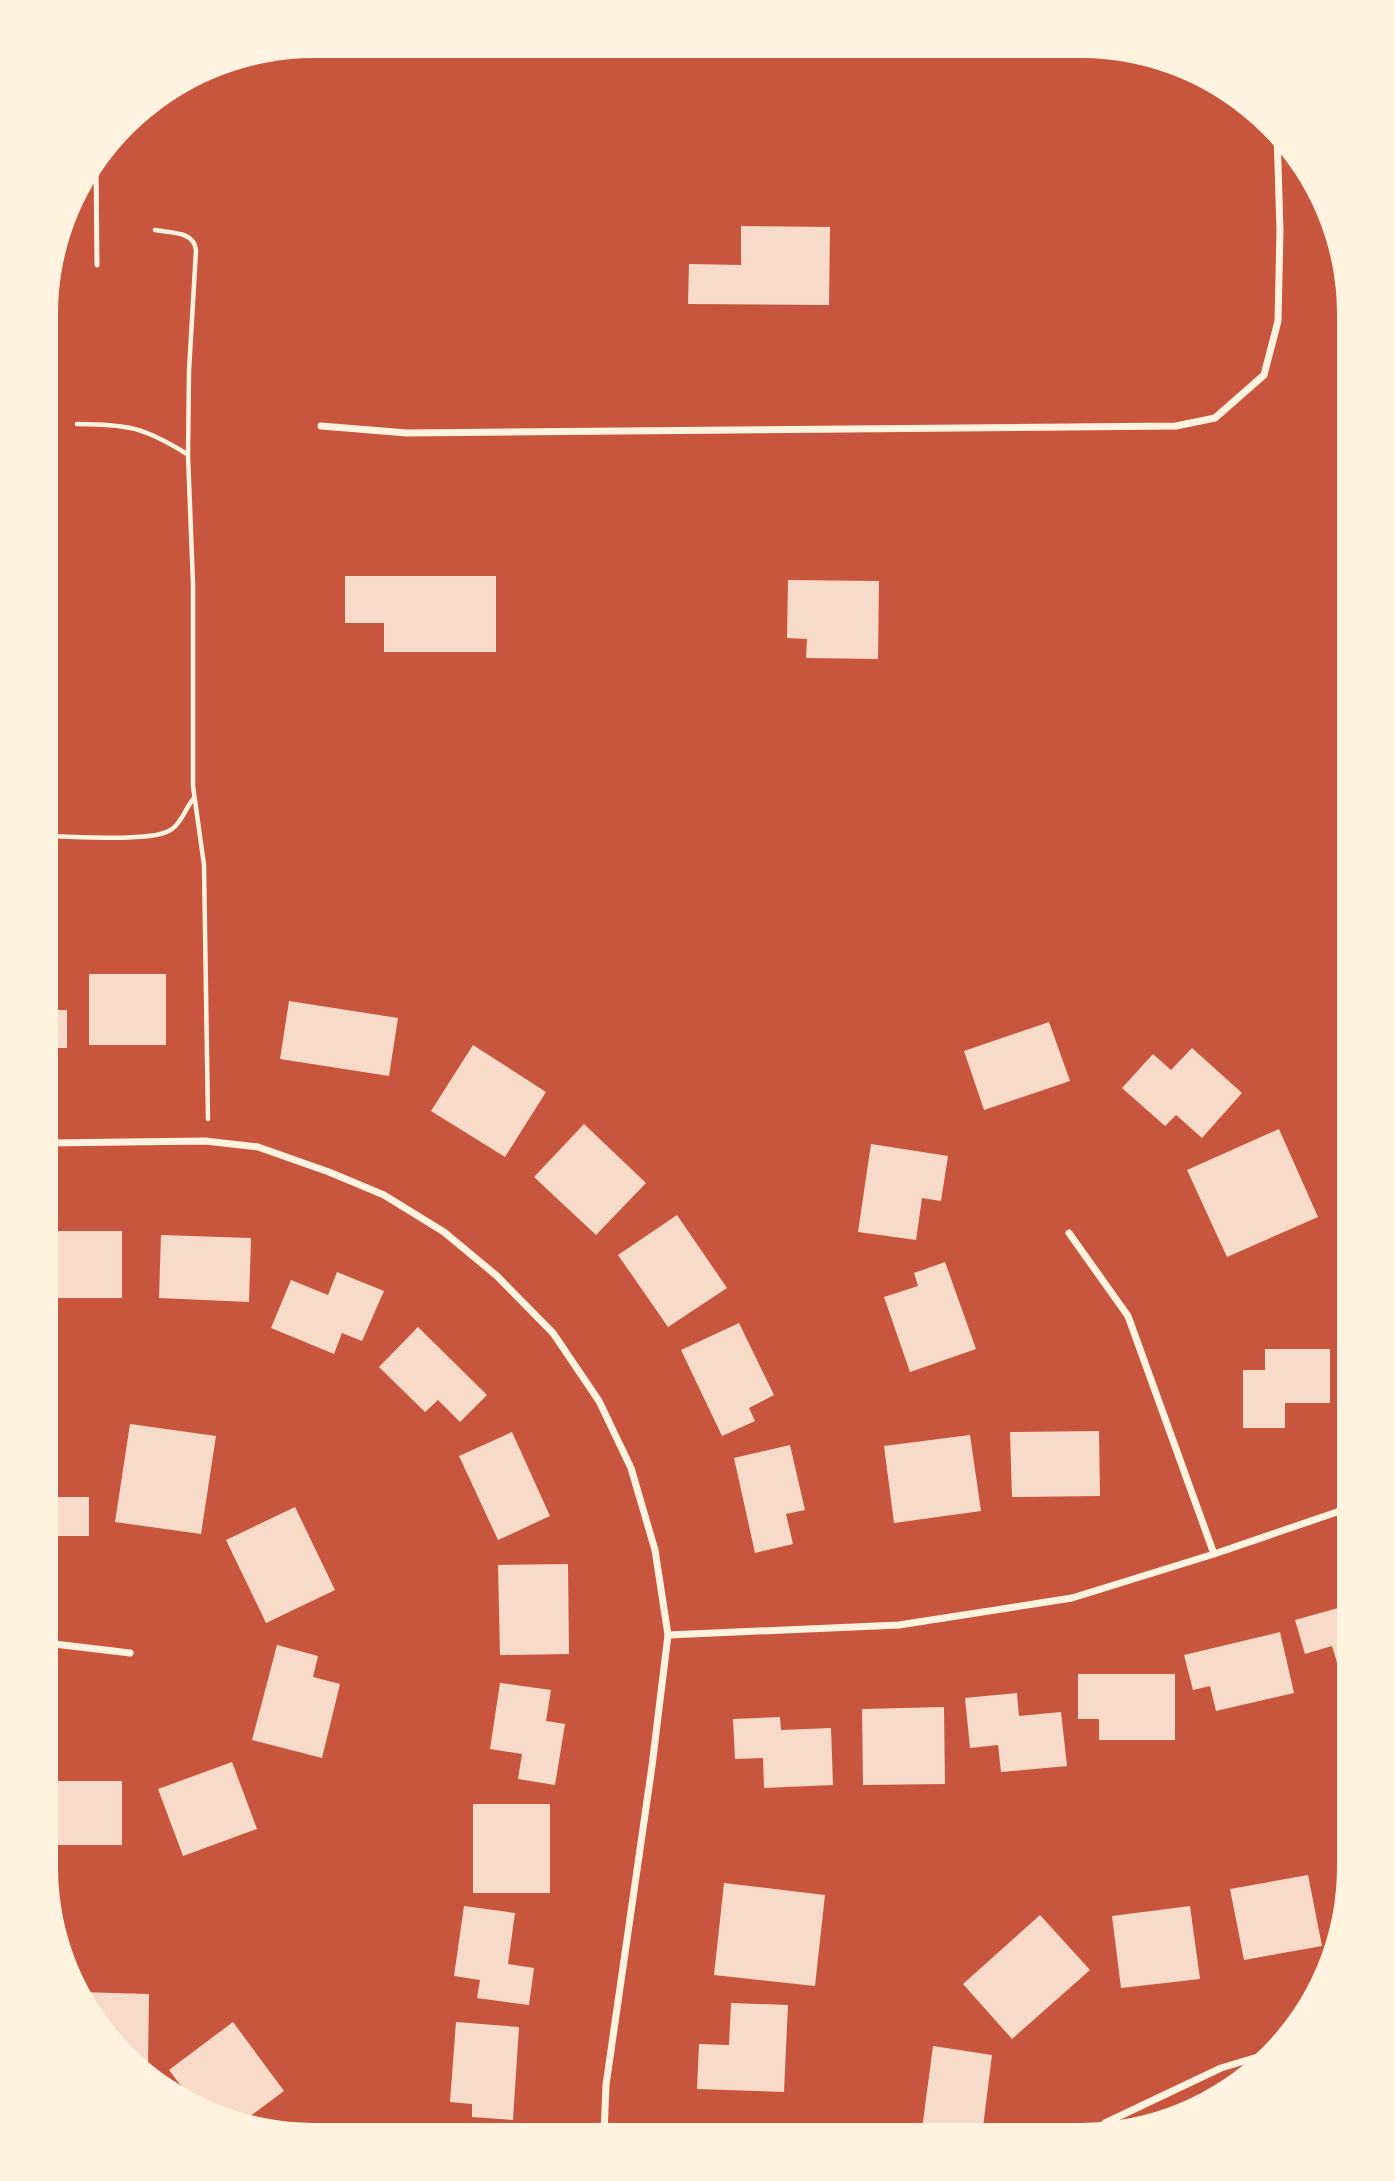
<svg xmlns="http://www.w3.org/2000/svg" width="1395" height="2181" font-family="Inter,sans-serif">
	<style>
		.building { fill: #f7dbc8 }
		.lines { fill: none; stroke-linecap: round; stroke-linejoin: round }
		.path { stroke: #fff3e0; stroke-width: 4.5 }
		.service { stroke: #fff3e0; stroke-width: 5 }
		.minor { stroke: #fff3e0; stroke-width: 7 }
	</style>
	<rect width="100%" height="100%" fill="#c8553d"/>
	<path class="building" d="M 741,226 L 830,227 L 829,305 L 688,304 L 689,264 L 741,265 Z
		M 345,576 L 496,576 L 496,652 L 384,652 L 384,623 L 345,623 Z
		M 788,580 L 879,581 L 878,659 L 806,658 L 807,639 L 787,638 Z
		M 89,974 L 166,974 L 166,1045 L 89,1045 Z
		M 289,1001 L 398,1018 L 389,1076 L 280,1059 Z
		M 47,1010 L 67,1010 L 67,1048 L 47,1048 Z
		M 1049,1022 L 1070,1081 L 984,1110 L 964,1051 Z
		M 473,1045 L 546,1092 L 505,1157 L 431,1111 Z
		M 1192,1048 L 1242,1093 L 1202,1138 L 1176,1115 L 1165,1126 L 1122,1088 L 1153,1054 L 1171,1070 Z
		M 584,1124 L 646,1183 L 596,1235 L 534,1177 Z
		M 1279,1129 L 1318,1217 L 1227,1257 L 1187,1170 Z
		M 871,1144 L 948,1156 L 941,1201 L 922,1198 L 916,1240 L 858,1232 Z
		M 677,1215 L 727,1288 L 668,1327 L 618,1255 Z
		M 46,1231 L 122,1231 L 122,1298 L 46,1298 Z
		M 161,1235 L 251,1238 L 249,1302 L 159,1298 Z
		M 945,1262 L 976,1349 L 910,1372 L 884,1297 L 918,1286 L 914,1273 Z
		M 337,1272 L 384,1291 L 362,1341 L 342,1333 L 334,1354 L 271,1328 L 291,1280 L 328,1295 Z
		M 739,1323 L 774,1395 L 749,1408 L 755,1421 L 722,1436 L 681,1350 Z
		M 418,1327 L 487,1395 L 460,1422 L 438,1400 L 425,1412 L 379,1367 Z
		M 1265,1349 L 1330,1349 L 1330,1403 L 1285,1403 L 1285,1428 L 1243,1428 L 1243,1370 L 1265,1370 Z
		M 130,1424 L 216,1436 L 201,1534 L 115,1522 Z
		M 1099,1431 L 1100,1496 L 1012,1497 L 1010,1432 Z
		M 512,1432 L 550,1516 L 498,1540 L 459,1456 Z
		M 970,1435 L 981,1511 L 894,1523 L 884,1446 Z
		M 790,1445 L 805,1510 L 786,1514 L 793,1544 L 755,1553 L 734,1458 Z
		M 46,1479 L 55,1479 L 55,1497 L 89,1497 L 89,1536 L 46,1536 Z
		M 295,1507 L 335,1590 L 266,1623 L 226,1540 Z
		M 568,1564 L 569,1654 L 500,1655 L 498,1565 Z
		M 1349,1605 L 1349,1669 L 1340,1672 L 1332,1646 L 1305,1654 L 1295,1620 Z
		M 1280,1632 L 1294,1693 L 1216,1711 L 1210,1686 L 1193,1690 L 1184,1655 Z
		M 277,1645 L 318,1656 L 313,1677 L 340,1684 L 322,1758 L 252,1740 Z
		M 1078,1674 L 1175,1674 L 1175,1740 L 1099,1740 L 1099,1719 L 1078,1719 Z
		M 500,1683 L 551,1690 L 546,1721 L 565,1724 L 555,1785 L 518,1779 L 522,1754 L 490,1749 Z
		M 1017,1693 L 1019,1716 L 1061,1712 L 1067,1766 L 1001,1772 L 998,1745 L 970,1748 L 965,1698 Z
		M 944,1707 L 945,1784 L 863,1785 L 862,1709 Z
		M 780,1717 L 781,1730 L 831,1728 L 833,1785 L 764,1788 L 763,1758 L 735,1759 L 733,1719 Z
		M 232,1762 L 257,1829 L 183,1856 L 158,1789 Z
		M 46,1781 L 122,1781 L 122,1845 L 46,1845 Z
		M 473,1804 L 550,1804 L 550,1893 L 473,1893 Z
		M 1308,1875 L 1322,1946 L 1244,1960 L 1230,1889 Z
		M 724,1883 L 825,1895 L 815,1986 L 714,1975 Z
		M 464,1906 L 515,1913 L 508,1964 L 534,1968 L 529,2005 L 477,1998 L 480,1980 L 454,1976 Z
		M 1190,1906 L 1200,1979 L 1121,1988 L 1112,1916 Z
		M 1040,1915 L 1090,1970 L 1012,2039 L 963,1984 Z
		M 79,1992 L 149,1994 L 148,2066 L 136,2066 L 101,2031 Z
		M 731,2003 L 788,2005 L 784,2092 L 697,2089 L 699,2044 L 729,2045 Z
		M 233,2022 L 284,2091 L 241,2123 L 211,2115 L 197,2107 L 169,2070 Z
		M 456,2022 L 519,2027 L 513,2120 L 472,2117 L 472,2104 L 450,2102 Z
		M 933,2046 L 992,2055 L 982,2135 L 944,2135 L 944,2132 L 922,2129 Z
		M 706,2124 L 763,2124 L 763,2135 L 706,2134 Z"/>
	<g class="lines">
		<path class="path" d="M 155,230 C 171,233 194,231 196,250 L 189,371 L 188,455 L 193,584 L 193,786 L 204,865 L 208,1119
			M 77,424 C 128,425 142,426 187,454
			M 47,836 C 72,836 155,843 172,829 C 182,822 186,807 194,798"/>
		<path class="service" d="M 96,165 L 97,265"/>
		<path class="minor" d="M 321,426 L 407,433 L 1176,426 L 1215,418 L 1264,375 L 1278,321 L 1280,230 L 1277,133
			M 47,1143 L 205,1141 L 258,1147 L 329,1172 L 384,1195 L 444,1232 L 497,1276 L 553,1333 L 599,1401 L 631,1468 L 655,1550 L 668,1635 L 899,1625 L 1072,1598 L 1214,1554 L 1337,1512 L 1349,1506
			M 1069,1233 L 1128,1316 L 1214,1554
			M 46,1643 L 130,1653
			M 1105,2123 L 1221,2068 L 1271,2053
			M 604,2134 L 606,2085 L 652,1766 L 668,1635"/>
	</g>
	<path d="M0 0H1395V2181H0ZM314 58H1081A256 256 0 0 1 1337 314V1867A256 256 0 0 1 1081 2123H314A256 256 0 0 1 58 1867V314A256 256 0 0 1 314 58Z" fill="#fff3e0" fill-rule="evenodd"/>
</svg>
